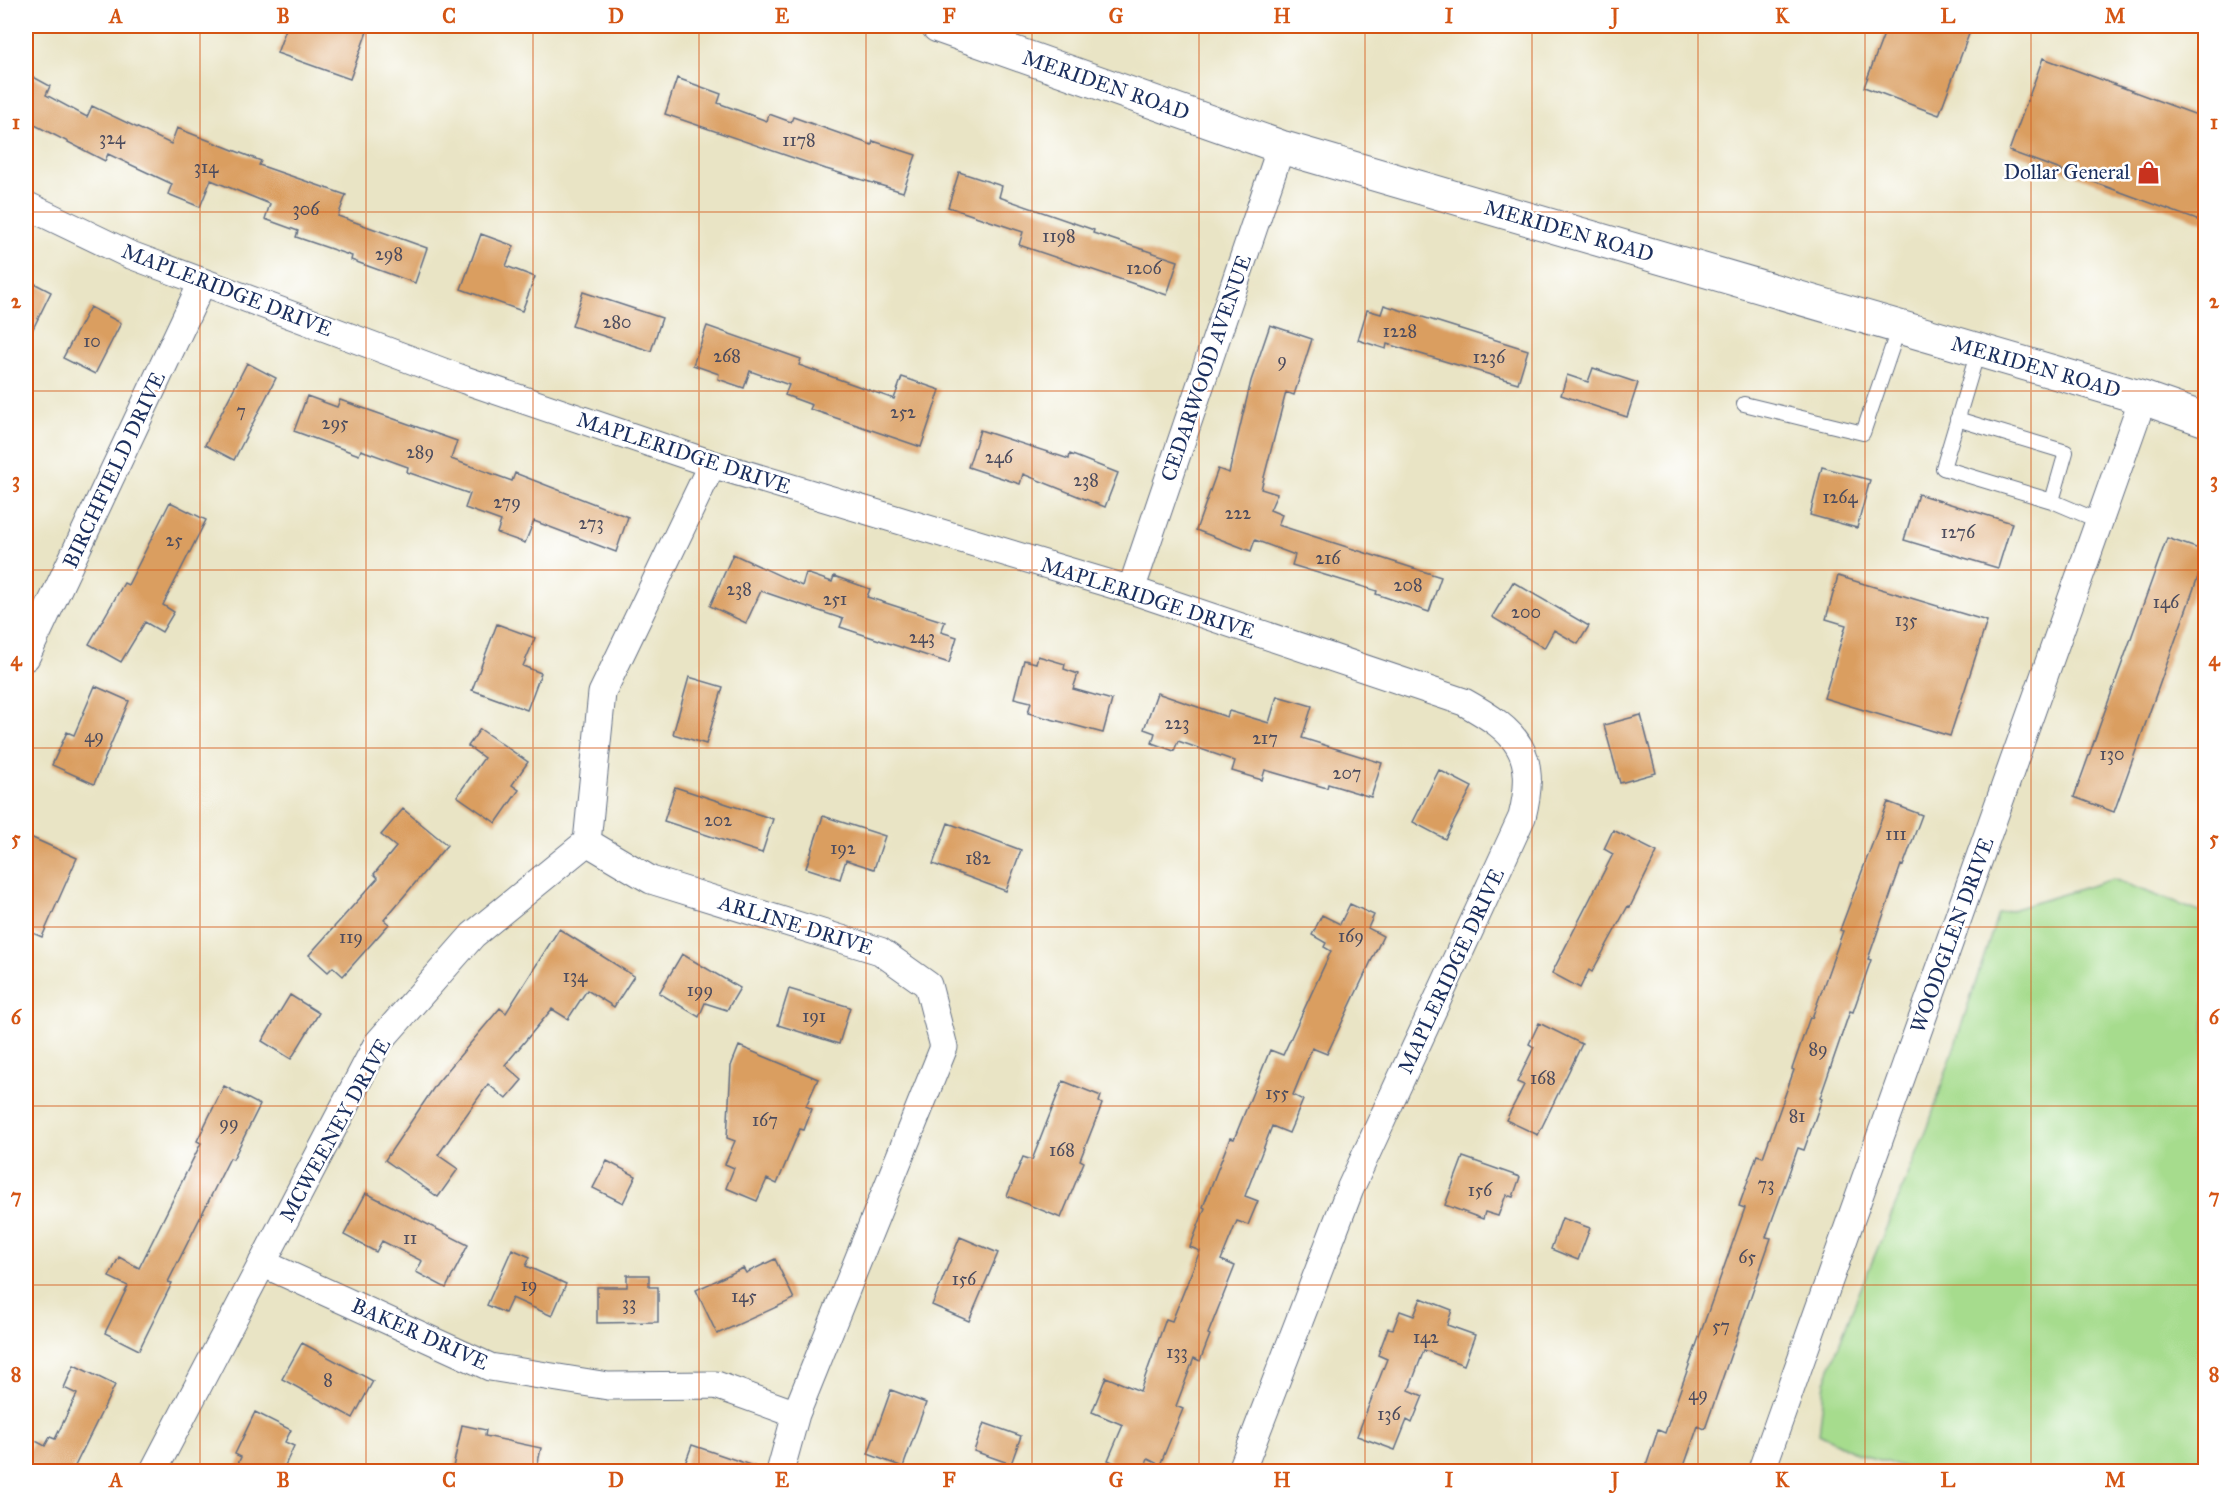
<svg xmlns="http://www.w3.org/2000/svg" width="2231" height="1497" font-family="'IM FELL Great Primer',serif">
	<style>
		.green { fill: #a6dc8d; stroke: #608676; stroke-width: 1.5 }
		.building { fill: #da9e60 }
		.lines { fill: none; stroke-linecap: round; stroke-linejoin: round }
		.service-casing { stroke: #636e82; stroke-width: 16 }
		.minor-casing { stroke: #636e82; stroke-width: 29 }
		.secondary-casing { stroke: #636e82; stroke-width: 35 }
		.service { stroke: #fff; stroke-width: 14 }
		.minor { stroke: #fff; stroke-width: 27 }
		.secondary { stroke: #fff; stroke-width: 33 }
		.grid { fill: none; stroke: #d45514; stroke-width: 1.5; stroke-opacity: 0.55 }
		.labels { text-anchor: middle; stroke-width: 5; stroke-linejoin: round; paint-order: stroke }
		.number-label { font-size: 18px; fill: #4b4b5e }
		.street-label { font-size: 21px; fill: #1b2f5e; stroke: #fff }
		.poi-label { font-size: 21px; fill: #1b2f5e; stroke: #fff; text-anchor: end }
		.neatline { fill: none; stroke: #d45514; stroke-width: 2 }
		.grid-label { font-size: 20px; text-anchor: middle; font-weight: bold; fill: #d45514 }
	</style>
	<rect width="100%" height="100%" fill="#fff"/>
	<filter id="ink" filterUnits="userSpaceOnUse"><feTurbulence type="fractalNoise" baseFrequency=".0167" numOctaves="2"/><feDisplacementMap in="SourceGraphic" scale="12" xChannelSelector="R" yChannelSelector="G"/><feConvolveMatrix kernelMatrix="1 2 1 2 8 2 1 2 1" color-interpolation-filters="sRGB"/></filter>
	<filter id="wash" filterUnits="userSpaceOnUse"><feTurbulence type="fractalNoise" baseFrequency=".008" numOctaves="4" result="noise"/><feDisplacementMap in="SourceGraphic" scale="24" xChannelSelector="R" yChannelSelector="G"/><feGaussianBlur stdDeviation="1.35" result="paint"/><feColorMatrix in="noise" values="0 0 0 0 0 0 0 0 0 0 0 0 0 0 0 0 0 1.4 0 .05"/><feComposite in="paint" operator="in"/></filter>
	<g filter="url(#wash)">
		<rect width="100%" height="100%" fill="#e9e4c5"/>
		<path class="green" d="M 2113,879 L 2205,914 L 2205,1471 L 1918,1471 L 1858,1454 L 1819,1434 L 1825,1382 L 1852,1310 L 1928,1127 L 1998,914 Z"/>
		<g id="blocks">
			<path class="building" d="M 287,26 L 369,26 L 350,79 L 277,53 Z
				M 1887,26 L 1972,26 L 1939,115 L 1864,87 Z
				M 2043,58 L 2205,118 L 2205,223 L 2009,151 Z
				M 26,73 L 50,86 L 46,95 L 87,117 L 92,106 L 171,144 L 177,128 L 261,161 L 259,165 L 346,195 L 338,216 L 427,248 L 415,283 L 351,260 L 352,256 L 296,237 L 298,231 L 265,219 L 270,204 L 211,180 L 200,207 L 168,194 L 172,184 L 108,154 L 105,161 L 31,123 L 26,133 Z
				M 677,78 L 721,94 L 718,103 L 767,121 L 769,114 L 791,122 L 793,117 L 872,145 L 873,141 L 916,155 L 903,192 L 826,169 L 665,114 Z
				M 959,172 L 1002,186 L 999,197 L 1094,230 L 1093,233 L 1178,261 L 1167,295 L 1019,245 L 1023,232 L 948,207 Z
				M 481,234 L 514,246 L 506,266 L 535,277 L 522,311 L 461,289 Z
				M 26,279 L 51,292 L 26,343 Z
				M 583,292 L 662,318 L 651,351 L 572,326 Z
				M 1384,305 L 1528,350 L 1518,383 L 1387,344 L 1386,349 L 1358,340 L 1367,310 L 1381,314 Z
				M 90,307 L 121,323 L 95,374 L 63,358 Z
				M 1270,325 L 1312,339 L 1294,395 L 1286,392 L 1261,489 L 1277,494 L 1270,510 L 1282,515 L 1278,525 L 1441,577 L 1429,612 L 1376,594 L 1377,591 L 1292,565 L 1295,555 L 1255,540 L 1251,551 L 1196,530 L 1218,469 L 1229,473 L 1251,381 Z
				M 707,326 L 801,359 L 799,365 L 894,399 L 902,377 L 940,390 L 921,447 L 810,409 L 812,405 L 785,395 L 789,385 L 750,371 L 744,388 L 718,379 L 719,374 L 693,365 Z
				M 247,363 L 276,378 L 234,460 L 205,445 Z
				M 1593,368 L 1638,383 L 1627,417 L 1561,395 L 1567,375 L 1588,382 Z
				M 307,396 L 337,407 L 340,400 L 457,441 L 451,459 L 512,481 L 515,473 L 628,517 L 616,552 L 534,521 L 525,543 L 497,533 L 501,521 L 465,508 L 470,494 L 407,472 L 408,467 L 361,450 L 359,455 L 294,431 Z
				M 980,430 L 1069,459 L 1070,454 L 1118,473 L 1105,507 L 1023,474 L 1020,484 L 968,467 Z
				M 1822,467 L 1870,480 L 1857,528 L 1810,515 Z
				M 1918,494 L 2012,523 L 1998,568 L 1904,540 Z
				M 170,502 L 206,520 L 163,605 L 174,612 L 162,632 L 145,622 L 121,662 L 89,644 L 124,583 L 128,585 Z
				M 2167,538 L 2205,551 L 2205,557 L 2114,812 L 2074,797 Z
				M 733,554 L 802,586 L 806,573 L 832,582 L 834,576 L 870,589 L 867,597 L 945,622 L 941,632 L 957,637 L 949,663 L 840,627 L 843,619 L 761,591 L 746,623 L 710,606 Z
				M 1838,576 L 1987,621 L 1950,736 L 1824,698 L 1846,625 L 1826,619 Z
				M 1513,582 L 1589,626 L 1578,644 L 1554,630 L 1544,648 L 1492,617 Z
				M 497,624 L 535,638 L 523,666 L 541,673 L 527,710 L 472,690 Z
				M 1038,656 L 1065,664 L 1064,669 L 1078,674 L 1073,689 L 1112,700 L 1103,733 L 1028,713 L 1031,702 L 1014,698 L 1024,660 L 1036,663 Z
				M 689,677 L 723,687 L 706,744 L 673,734 Z
				M 95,686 L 129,701 L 94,784 L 52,765 L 67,732 L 74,735 Z
				M 1157,693 L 1227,717 L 1229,711 L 1269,723 L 1277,696 L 1312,706 L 1302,738 L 1382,763 L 1371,797 L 1328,784 L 1327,788 L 1265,770 L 1262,780 L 1232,771 L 1235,761 L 1178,741 L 1174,751 L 1152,743 L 1155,733 L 1144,729 Z
				M 1641,715 L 1656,773 L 1620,783 L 1604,725 Z
				M 480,729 L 528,762 L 512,785 L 519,790 L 496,823 L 457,796 L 484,758 L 468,746 Z
				M 1439,770 L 1472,787 L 1445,839 L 1413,822 Z
				M 675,787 L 773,819 L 762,853 L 664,821 Z
				M 1888,802 L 1922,815 L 1903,866 L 1901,865 L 1868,959 L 1871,960 L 1853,1012 L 1850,1011 L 1820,1098 L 1822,1099 L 1804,1150 L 1798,1148 L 1766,1237 L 1771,1238 L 1705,1429 L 1698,1426 L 1682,1472 L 1644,1472 L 1658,1430 L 1665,1433 L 1745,1208 L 1739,1206 L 1757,1155 L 1763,1157 L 1794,1070 L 1792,1069 L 1810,1017 L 1812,1018 L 1843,931 L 1840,930 Z
				M 403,809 L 447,845 L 384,920 L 389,924 L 343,976 L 333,967 L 328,972 L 309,955 L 378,878 L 374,874 L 396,847 L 381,835 Z
				M 823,816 L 885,836 L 874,869 L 846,860 L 840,879 L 806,868 Z
				M 948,823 L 1021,850 L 1006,891 L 933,864 Z
				M 1613,830 L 1657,852 L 1630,907 L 1628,906 L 1592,972 L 1589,970 L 1580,988 L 1552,973 L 1613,854 L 1604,849 Z
				M 26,835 L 77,858 L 42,937 L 26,930 Z
				M 1350,904 L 1374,915 L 1368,928 L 1383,936 L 1327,1054 L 1312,1048 L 1293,1095 L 1303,1100 L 1289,1133 L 1272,1126 L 1245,1196 L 1258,1201 L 1248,1225 L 1237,1221 L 1221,1260 L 1235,1266 L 1208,1334 L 1210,1335 L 1200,1361 L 1194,1358 L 1176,1406 L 1183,1409 L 1160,1465 L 1148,1459 L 1143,1472 L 1134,1472 L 1108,1460 L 1123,1425 L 1092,1412 L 1106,1377 L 1140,1391 L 1166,1319 L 1172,1321 L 1200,1251 L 1190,1247 L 1205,1208 L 1203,1207 L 1230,1138 L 1234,1139 L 1270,1050 L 1283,1055 L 1331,951 L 1324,947 L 1326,943 L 1312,935 L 1322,915 L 1340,924 Z
				M 559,929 L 634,976 L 614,1007 L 587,990 L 568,1019 L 552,1009 L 505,1065 L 522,1080 L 506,1099 L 488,1084 L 438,1155 L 458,1169 L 438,1197 L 385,1160 L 437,1083 L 500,1008 L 506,1013 Z
				M 682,954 L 740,988 L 727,1010 L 705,1003 L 699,1017 L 659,993 Z
				M 789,989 L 850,1007 L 839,1044 L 778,1025 Z
				M 290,995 L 319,1013 L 291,1059 L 262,1041 Z
				M 1539,1023 L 1582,1044 L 1538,1135 L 1506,1120 L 1524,1085 L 1517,1082 L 1534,1047 L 1529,1044 Z
				M 739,1046 L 818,1079 L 806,1106 L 812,1109 L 804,1130 L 800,1129 L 777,1184 L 767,1179 L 757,1201 L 726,1188 L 734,1168 L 725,1164 L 735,1141 L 727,1138 L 731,1066 Z
				M 1063,1081 L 1101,1096 L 1099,1102 L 1102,1104 L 1080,1160 L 1084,1162 L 1061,1218 L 1007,1196 L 1023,1157 L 1032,1160 Z
				M 224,1086 L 260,1105 L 233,1159 L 230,1158 L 168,1282 L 172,1283 L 139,1350 L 105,1333 L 128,1286 L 109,1277 L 119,1257 L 139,1268 L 201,1143 L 197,1141 Z
				M 1463,1157 L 1520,1177 L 1513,1197 L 1506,1195 L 1498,1216 L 1485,1212 L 1483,1219 L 1445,1205 Z
				M 607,1161 L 636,1176 L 623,1203 L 593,1188 Z
				M 366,1193 L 468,1245 L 446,1288 L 416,1272 L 422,1261 L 382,1241 L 376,1252 L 344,1235 Z
				M 1562,1218 L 1590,1228 L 1578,1260 L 1551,1249 Z
				M 960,1237 L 998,1253 L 969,1321 L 932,1305 Z
				M 512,1249 L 530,1257 L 526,1266 L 566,1284 L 552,1316 L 512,1298 L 505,1313 L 487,1305 Z
				M 775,1259 L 794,1299 L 717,1334 L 696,1290 L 743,1268 L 746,1273 Z
				M 627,1275 L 649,1275 L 649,1287 L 658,1287 L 658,1322 L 597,1323 L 597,1287 L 627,1287 Z
				M 1421,1298 L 1452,1310 L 1447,1325 L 1475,1335 L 1464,1365 L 1424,1350 L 1409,1390 L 1423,1396 L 1412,1423 L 1407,1420 L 1395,1450 L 1357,1436 L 1387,1359 L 1378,1355 L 1388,1328 L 1393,1329 L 1400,1311 L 1414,1316 Z
				M 302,1343 L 373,1381 L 353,1418 L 282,1379 Z
				M 74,1365 L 115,1385 L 72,1472 L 47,1472 L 26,1461 L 26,1456 L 34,1440 L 45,1446 L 50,1437 L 55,1439 L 77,1394 L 64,1388 Z
				M 891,1390 L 926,1403 L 903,1467 L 868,1454 Z
				M 255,1412 L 291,1430 L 285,1442 L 294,1446 L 282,1472 L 234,1472 L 241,1457 L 235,1454 Z
				M 984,1423 L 1021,1436 L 1011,1464 L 974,1451 Z
				M 462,1425 L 486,1430 L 485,1436 L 541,1448 L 536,1472 L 452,1472 Z
				M 692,1445 L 759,1468 L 758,1472 L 682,1472 Z"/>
		</g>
	</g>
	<g filter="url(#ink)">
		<use href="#blocks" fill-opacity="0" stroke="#636e82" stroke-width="1.5"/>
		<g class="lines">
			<defs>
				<path id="service" d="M 1978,351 L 1943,468 L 2052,501 L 2099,521
					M 1744,404 L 1863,433 L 1899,327
					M 1957,419 L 2066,452 L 2052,501"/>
				<path id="minor" d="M 26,205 L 128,254 L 465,380 L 712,464 L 1131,590 L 1464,702 C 1518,732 1538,753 1522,817 L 1350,1189 L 1241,1472
					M 1131,590 L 1281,147
					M 26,657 L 202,283
					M 587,842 L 651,880 L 880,951 L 928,985 L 944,1047 L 796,1414 L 780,1472
					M 587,842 L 602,693 L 712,464
					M 262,1263 L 490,1367 L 608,1386 L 716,1385 L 796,1414
					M 153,1472 L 377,1044 L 473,935 L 587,842
					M 1761,1472 L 2143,398"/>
				<path id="secondary" d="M 938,26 L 1281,147 L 2143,398 L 2206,420"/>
			</defs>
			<use href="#service" class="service-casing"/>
			<use href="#minor" class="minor-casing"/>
			<use href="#secondary" class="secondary-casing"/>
			<use href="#service" class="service"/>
			<use href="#minor" class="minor"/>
			<use href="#secondary" class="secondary"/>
		</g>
	</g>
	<path class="grid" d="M 200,26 L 200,1472M 366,26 L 366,1472M 533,26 L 533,1472M 699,26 L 699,1472M 866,26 L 866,1472M 1032,26 L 1032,1472M 1199,26 L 1199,1472M 1365,26 L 1365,1472M 1532,26 L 1532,1472M 1698,26 L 1698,1472M 1865,26 L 1865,1472M 2031,26 L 2031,1472M 26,212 L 2206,212M 26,391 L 2206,391M 26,570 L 2206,570M 26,748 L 2206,748M 26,927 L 2206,927M 26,1106 L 2206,1106M 26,1285 L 2206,1285"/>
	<defs>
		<symbol id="shop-bare" viewBox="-9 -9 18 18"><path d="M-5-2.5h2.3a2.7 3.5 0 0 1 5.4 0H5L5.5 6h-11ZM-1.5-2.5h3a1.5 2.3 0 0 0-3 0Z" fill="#c8321e" stroke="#fff" stroke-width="2.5" paint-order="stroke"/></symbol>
	</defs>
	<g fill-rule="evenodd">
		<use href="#shop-bare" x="2132" y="156" width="33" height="33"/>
	</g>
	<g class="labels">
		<g class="number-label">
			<text x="112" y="144">324</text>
			<text x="799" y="146">1178</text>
			<text x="206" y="173">314</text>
			<text x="306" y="215">306</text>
			<text x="1059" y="242">1198</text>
			<text x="389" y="260">298</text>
			<text x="1144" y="274">1206</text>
			<text x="617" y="328">280</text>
			<text x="1400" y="337">1228</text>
			<text x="92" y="347">10</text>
			<text x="727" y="362">268</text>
			<text x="1489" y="363">1236</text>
			<text x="1282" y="366">9</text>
			<text x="241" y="417">7</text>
			<text x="903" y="418">252</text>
			<text x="335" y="429">295</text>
			<text x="420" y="458">289</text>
			<text x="999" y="463">246</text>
			<text x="1086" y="486">238</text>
			<text x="1840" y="503">1264</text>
			<text x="507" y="508">279</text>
			<text x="1238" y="519">222</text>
			<text x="591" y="529">273</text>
			<text x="1958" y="538">1276</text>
			<text x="174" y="546">25</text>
			<text x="1328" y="564">216</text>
			<text x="1408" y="591">208</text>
			<text x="739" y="595">238</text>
			<text x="835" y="605">251</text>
			<text x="2166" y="608">146</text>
			<text x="1526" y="618">200</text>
			<text x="1906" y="626">135</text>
			<text x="922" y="643">243</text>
			<text x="1177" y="729">223</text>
			<text x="94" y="742">49</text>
			<text x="1265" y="744">217</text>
			<text x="2112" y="760">130</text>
			<text x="1347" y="779">207</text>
			<text x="718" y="826">202</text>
			<text x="1896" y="840">111</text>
			<text x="843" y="854">192</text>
			<text x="978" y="864">182</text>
			<text x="1351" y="942">169</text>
			<text x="351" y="943">119</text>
			<text x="575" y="982">134</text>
			<text x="700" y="996">199</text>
			<text x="814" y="1022">191</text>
			<text x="1818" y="1055">89</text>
			<text x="1543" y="1084">168</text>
			<text x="1277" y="1099">155</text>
			<text x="1797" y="1122">81</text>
			<text x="765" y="1126">167</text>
			<text x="229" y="1129">99</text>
			<text x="1062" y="1156">168</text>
			<text x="1766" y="1190">73</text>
			<text x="1480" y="1196">156</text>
			<text x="410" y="1244">11</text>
			<text x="1747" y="1263">65</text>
			<text x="964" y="1285">156</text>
			<text x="529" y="1291">19</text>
			<text x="744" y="1302">145</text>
			<text x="629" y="1309">33</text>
			<text x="1721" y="1332">57</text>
			<text x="1426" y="1343">142</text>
			<text x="1177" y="1358">133</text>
			<text x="328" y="1386">8</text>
			<text x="1698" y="1400">49</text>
			<text x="1389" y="1420">136</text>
		</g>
		<g class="street-label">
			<text transform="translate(1106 85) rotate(19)" y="7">MERIDEN ROAD</text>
			<text transform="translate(1569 231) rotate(16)" y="7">MERIDEN ROAD</text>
			<text transform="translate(227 290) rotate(21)" y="7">MAPLERIDGE DRIVE</text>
			<text transform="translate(2036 367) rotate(16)" y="7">MERIDEN ROAD</text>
			<text transform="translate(1206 368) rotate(-71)" y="7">CEDARWOOD AVENUE</text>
			<text transform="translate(684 453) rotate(18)" y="7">MAPLERIDGE DRIVE</text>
			<text transform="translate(114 470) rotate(-65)" y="7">BIRCHFIELD DRIVE</text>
			<text transform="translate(1148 598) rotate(18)" y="7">MAPLERIDGE DRIVE</text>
			<text transform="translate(796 925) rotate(17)" y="7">ARLINE DRIVE</text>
			<text transform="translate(1952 935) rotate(-70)" y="7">WOODGLEN DRIVE</text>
			<text transform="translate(1451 971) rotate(-65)" y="7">MAPLERIDGE DRIVE</text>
			<text transform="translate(335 1130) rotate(-61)" y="7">MCWEENEY DRIVE</text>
			<text transform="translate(420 1334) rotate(24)" y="7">BAKER DRIVE</text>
		</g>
		<g class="poi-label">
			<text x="2130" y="179">Dollar General</text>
		</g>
	</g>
	<rect width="2231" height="1497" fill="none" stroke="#fff" stroke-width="66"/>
	<rect x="33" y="33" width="2165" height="1431" class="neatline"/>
	<g class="grid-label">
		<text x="116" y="23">A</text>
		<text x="283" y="23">B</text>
		<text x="449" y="23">C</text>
		<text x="616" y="23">D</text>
		<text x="782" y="23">E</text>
		<text x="949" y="23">F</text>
		<text x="1116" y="23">G</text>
		<text x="1282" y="23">H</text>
		<text x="1449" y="23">I</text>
		<text x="1615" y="23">J</text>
		<text x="1782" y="23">K</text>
		<text x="1948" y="23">L</text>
		<text x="2115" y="23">M</text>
		<text x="16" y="129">1</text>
		<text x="2214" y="129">1</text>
		<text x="16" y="308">2</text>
		<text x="2214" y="308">2</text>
		<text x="16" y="487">3</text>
		<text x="2214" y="487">3</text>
		<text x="16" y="666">4</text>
		<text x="2214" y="666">4</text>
		<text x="16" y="845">5</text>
		<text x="2214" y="845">5</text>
		<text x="16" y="1024">6</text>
		<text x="2214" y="1024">6</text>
		<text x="16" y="1203">7</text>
		<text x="2214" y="1203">7</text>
		<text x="16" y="1381">8</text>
		<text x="2214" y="1381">8</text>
		<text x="116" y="1487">A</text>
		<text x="283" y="1487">B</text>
		<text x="449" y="1487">C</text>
		<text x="616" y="1487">D</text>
		<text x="782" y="1487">E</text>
		<text x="949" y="1487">F</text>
		<text x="1116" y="1487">G</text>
		<text x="1282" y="1487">H</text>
		<text x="1449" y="1487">I</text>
		<text x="1615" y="1487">J</text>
		<text x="1782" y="1487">K</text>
		<text x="1948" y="1487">L</text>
		<text x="2115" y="1487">M</text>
	</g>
</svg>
